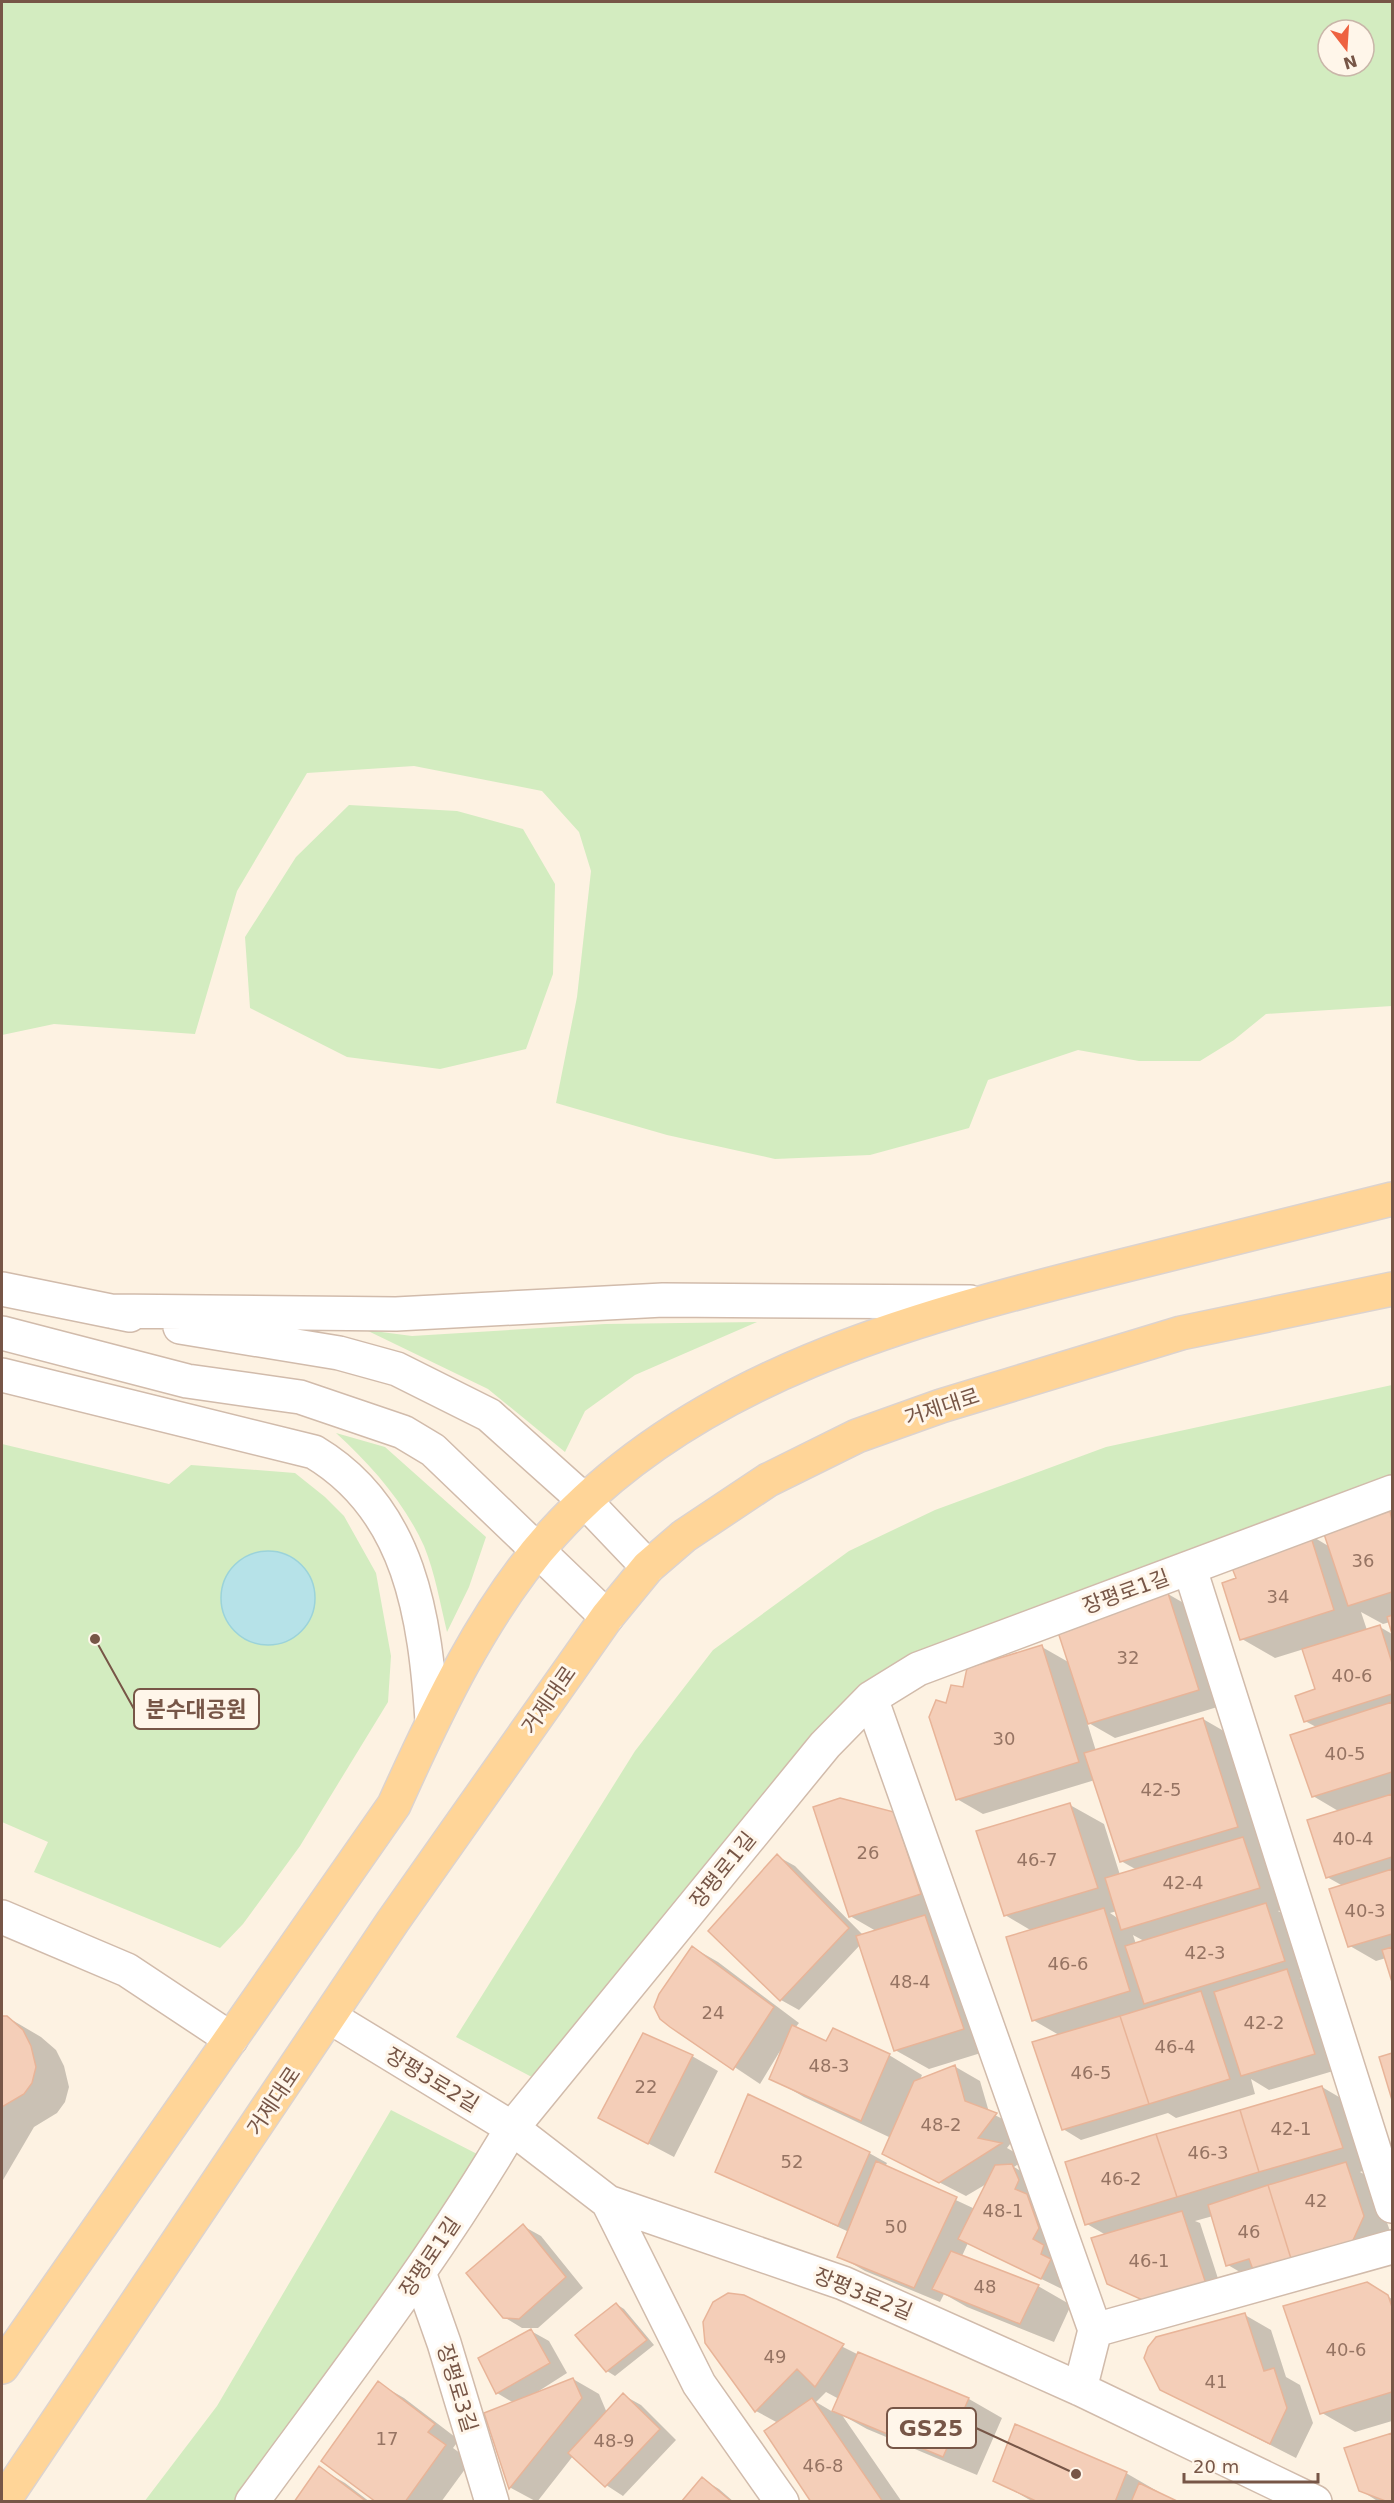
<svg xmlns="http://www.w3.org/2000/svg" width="1394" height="2503" font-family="'DejaVu Sans','Noto Sans KR',sans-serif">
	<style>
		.green { fill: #d3ecc0; fill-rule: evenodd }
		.water { fill: #b6e2e8; stroke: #9bd3da; stroke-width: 1.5 }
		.shadow { fill: #0003; fill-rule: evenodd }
		.building { fill: #f4ceb8; stroke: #e8b498; stroke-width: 1.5 }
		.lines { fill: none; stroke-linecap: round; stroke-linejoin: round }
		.minor-casing { stroke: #d1bbab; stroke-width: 36 }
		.major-casing { stroke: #dcd3cf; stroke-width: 36 }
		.minor { stroke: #fff; stroke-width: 33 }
		.major { stroke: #ffd598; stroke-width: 33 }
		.labels { text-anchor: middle; stroke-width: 6; stroke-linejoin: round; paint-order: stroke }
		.number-label { font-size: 18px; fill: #967463 }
		.street-label { font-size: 21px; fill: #775647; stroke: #fff6ea }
		.leader { fill: none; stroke: #775647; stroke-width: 2 }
		.callout-dot { fill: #775647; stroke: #fff6ea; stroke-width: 2 }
		.callout { fill: #fff6ea; stroke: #775647; stroke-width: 2 }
		.callout-label { font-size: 22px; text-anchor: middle; font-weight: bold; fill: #775647 }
	</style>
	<rect width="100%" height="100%" fill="#fdf2e2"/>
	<path class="green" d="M 2,2 L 1392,2 L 1392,1006 L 1266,1014 L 1234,1040 L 1200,1061 L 1139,1061 L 1078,1050 L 988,1080 L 969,1128 L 870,1155 L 775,1159 L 667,1135 L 556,1103 L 577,997 L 591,871 L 579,832 L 542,791 L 414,766 L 307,773 L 237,891 L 195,1034 L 54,1024 L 2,1035 ZM 1328,30 L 1364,30 L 1364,66 L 1328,66 Z
		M 349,805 L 457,811 L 523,829 L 555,884 L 553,974 L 526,1049 L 440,1069 L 347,1057 L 250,1008 L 245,937 L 296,857 Z
		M 757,1322 L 635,1375 L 585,1411 L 565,1452 L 488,1389 L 366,1330 L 412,1336 L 605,1324 Z
		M 1392,1385 L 1392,1492 L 871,1698 L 547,2085 L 456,2037 L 635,1751 L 713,1650 L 849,1551 L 935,1510 L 1106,1447 Z
		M 336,1433 L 385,1447 L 486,1537 L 469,1587 L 447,1632 C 440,1603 435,1573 424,1546 C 404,1502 371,1465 336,1433 Z
		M 2,1444 L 169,1484 L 191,1465 L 295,1473 L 325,1497 L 344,1516 L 376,1573 L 391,1656 L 388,1702 L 300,1846 L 243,1924 L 220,1948 L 34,1872 L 48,1842 L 2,1822 Z
		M 391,2110 L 483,2157 L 252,2501 L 144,2502 L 217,2406 Z"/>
	<path class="water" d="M221 1598a47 47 0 1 1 94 0a47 47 0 1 1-94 0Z"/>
	<path class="shadow" d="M 1392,1512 L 1392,1629 L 1390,1622 L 1383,1624 L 1361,1612 L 1367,1630 L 1380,1627 L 1392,1634 L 1392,1977 L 1386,1958 L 1376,1961 L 1350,1946 L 1343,1886 L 1327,1877 L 1340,1812 L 1313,1796 L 1318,1728 L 1305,1721 L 1317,1690 L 1304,1649 L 1275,1658 L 1242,1639 L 1238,1579 L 1310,1535 L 1330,1547 L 1325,1532 Z
		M 1168,1594 L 1194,1609 L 1224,1705 L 1115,1738 L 1087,1722 L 1096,1751 L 1203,1719 L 1248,1745 L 1293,1907 L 1278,1911 L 1292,1919 L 1310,1975 L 1300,1978 L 1313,1986 L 1340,2069 L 1269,2090 L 1251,2079 L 1255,2094 L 1176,2118 L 1168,2113 L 1081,2140 L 1063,2129 L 1059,2035 L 1033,2020 L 1032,1931 L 1005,1915 L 1070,1805 L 1104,1824 L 1120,1875 L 1137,1870 L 1121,1861 L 1095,1780 L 983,1814 L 957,1799 L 947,1704 L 964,1689 L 1042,1647 L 1070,1663 ZM 1117,1911 L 1119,1919 L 1110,1913 ZM 1133,1935 L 1144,1941 L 1136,1944 Z
		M 893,1813 L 927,1832 L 954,1913 L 931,1920 L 958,1936 L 997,2048 L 929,2069 L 895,2050 L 861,1944 L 799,2010 L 781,2000 L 777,1856 L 795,1866 L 863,1935 L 876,1931 L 850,1916 Z
		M 692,1947 L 718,1962 L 799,2023 L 795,2028 L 827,2043 L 889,2055 L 922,2075 L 920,2080 L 954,2066 L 980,2081 L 989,2112 L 1022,2129 L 1007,2148 L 1026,2159 L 1014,2167 L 1038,2181 L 1068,2292 L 968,2243 L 962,2256 L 1038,2286 L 1071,2305 L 1054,2342 L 967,2307 L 944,2294 L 940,2302 L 865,2271 L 839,2256 L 849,2232 L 717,2171 L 869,2153 L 887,2163 L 885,2167 L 975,2209 L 988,2183 L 966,2196 L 884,2154 L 891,2138 L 804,2097 L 771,2078 L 780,2051 L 760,2084 L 661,2018 Z
		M 2,2017 L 7,2017 L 41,2037 L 56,2050 L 64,2066 L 69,2087 L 65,2102 L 57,2113 L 34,2127 L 3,2180 Z
		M 1392,2054 L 1392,2095 L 1381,2058 Z
		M 692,2056 L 718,2071 L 674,2157 L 600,2118 Z
		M 1322,2087 L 1356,2107 L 1375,2167 L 1360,2172 L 1371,2178 L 1390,2231 L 1245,2275 L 1228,2265 L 1213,2216 L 1195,2221 L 1200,2223 L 1224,2297 L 1166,2311 L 1108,2283 L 1106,2235 L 1087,2224 Z
		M 523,2226 L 541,2236 L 583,2288 L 538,2328 L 522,2328 L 504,2317 Z
		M 1367,2284 L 1392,2299 L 1392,2421 L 1355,2432 L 1322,2413 Z
		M 743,2297 L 859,2355 L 969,2399 L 1002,2418 L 977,2475 L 867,2429 L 842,2415 L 902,2502 L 812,2502 L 778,2423 L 756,2411 L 707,2342 ZM 826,2392 L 839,2399 L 833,2412 L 816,2402 Z
		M 616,2304 L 624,2309 L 654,2345 L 615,2376 L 607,2371 Z
		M 1245,2315 L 1271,2330 L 1286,2377 L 1300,2385 L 1313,2423 L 1296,2458 L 1161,2389 Z
		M 531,2331 L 549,2341 L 567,2373 L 531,2396 L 573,2379 L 599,2394 L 607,2413 L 623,2395 L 641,2405 L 676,2440 L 623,2496 L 606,2485 L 573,2456 L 537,2502 L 511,2488 L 486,2414 L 514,2403 L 497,2393 Z
		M 378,2383 L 404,2398 L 459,2440 L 453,2448 L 471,2461 L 441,2502 L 379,2502 Z
		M 1015,2426 L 1126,2473 L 1176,2502 L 1034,2502 L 1028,2499 L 995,2480 Z
		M 1392,2435 L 1392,2502 L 1379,2502 L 1360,2490 L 1346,2449 Z
		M 319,2468 L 345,2483 L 370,2502 L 296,2502 Z
		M 702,2479 L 719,2489 L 734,2502 L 683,2502 Z"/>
	<path class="building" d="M 1390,1511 L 1392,1520 L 1392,1592 L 1348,1606 L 1323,1531 Z
		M 1310,1534 L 1334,1610 L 1240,1640 L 1222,1583 L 1236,1578 L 1232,1568 Z
		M 1168,1593 L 1199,1690 L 1088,1724 L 1056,1626 Z
		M 1392,1615 L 1392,1634 L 1387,1617 Z
		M 1380,1625 L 1392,1663 L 1392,1694 L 1304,1722 L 1295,1696 L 1315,1689 L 1302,1649 Z
		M 1042,1645 L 1079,1762 L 956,1800 L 929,1717 L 936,1700 L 946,1703 L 951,1685 L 963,1687 L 967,1668 Z
		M 1392,1702 L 1392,1772 L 1312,1797 L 1290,1735 Z
		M 1203,1718 L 1238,1827 L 1120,1862 L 1084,1753 Z
		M 1392,1794 L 1392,1857 L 1326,1878 L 1307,1820 Z
		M 840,1798 L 894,1812 L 921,1894 L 849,1917 L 813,1807 Z
		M 1070,1803 L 1098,1888 L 1004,1916 L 976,1831 Z
		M 1243,1837 L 1260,1888 L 1121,1930 L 1105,1878 Z
		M 777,1854 L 849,1928 L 780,2001 L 708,1931 Z
		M 1392,1869 L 1392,1934 L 1348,1947 L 1329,1889 Z
		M 1266,1903 L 1285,1961 L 1144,2004 L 1125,1946 Z
		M 1104,1908 L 1130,1991 L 1032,2021 L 1006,1937 Z
		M 925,1915 L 964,2029 L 894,2051 L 856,1936 Z
		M 692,1946 L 774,2007 L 733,2070 L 670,2027 L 660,2019 L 654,2007 L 659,1994 Z
		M 1392,1947 L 1392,1982 L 1382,1950 Z
		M 1287,1969 L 1315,2054 L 1241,2076 L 1214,1992 Z
		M 1201,1991 L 1230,2079 L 1149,2104 L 1120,2016 Z
		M 2,2016 L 7,2016 L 23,2030 L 31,2046 L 36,2067 L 32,2083 L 24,2094 L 2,2107 Z
		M 1120,2016 L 1149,2104 L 1062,2130 L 1032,2042 Z
		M 792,2025 L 826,2041 L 833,2028 L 890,2054 L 861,2121 L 769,2079 Z
		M 643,2033 L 693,2055 L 648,2144 L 598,2118 Z
		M 1392,2053 L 1392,2100 L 1379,2057 Z
		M 955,2065 L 965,2101 L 997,2113 L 978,2138 L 1002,2143 L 939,2183 L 882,2154 L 914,2081 Z
		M 1322,2086 L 1343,2148 L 1259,2172 L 1240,2110 Z
		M 748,2094 L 870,2152 L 838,2226 L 715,2172 Z
		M 1240,2110 L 1259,2172 L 1177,2197 L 1156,2134 Z
		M 1156,2134 L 1177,2197 L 1085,2225 L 1065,2162 Z
		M 876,2161 L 957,2197 L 914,2288 L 837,2257 Z
		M 1346,2162 L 1364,2216 L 1349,2249 L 1293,2265 L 1268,2185 Z
		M 1012,2164 L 1019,2180 L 1015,2189 L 1027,2194 L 1039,2228 L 1033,2239 L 1044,2245 L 1041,2254 L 1051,2259 L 1041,2279 L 958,2239 L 995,2165 Z
		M 1268,2185 L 1293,2265 L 1255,2275 L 1249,2259 L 1226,2266 L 1208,2205 Z
		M 1182,2211 L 1207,2287 L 1147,2302 L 1107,2284 L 1091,2238 Z
		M 523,2224 L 566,2277 L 519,2319 L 503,2318 L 466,2273 Z
		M 951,2251 L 1039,2285 L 1020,2324 L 932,2289 Z
		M 1367,2282 L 1388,2295 L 1392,2307 L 1392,2392 L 1320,2414 L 1283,2306 Z
		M 728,2293 L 744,2295 L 844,2344 L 815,2387 L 797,2369 L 755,2412 L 705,2343 L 703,2322 L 713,2302 Z
		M 616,2303 L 647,2340 L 606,2372 L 575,2335 Z
		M 1245,2313 L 1264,2371 L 1274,2368 L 1287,2408 L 1270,2444 L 1160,2390 L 1144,2358 L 1148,2347 L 1156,2337 Z
		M 531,2329 L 550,2363 L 496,2394 L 478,2358 Z
		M 858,2352 L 969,2398 L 943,2457 L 832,2411 Z
		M 573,2378 L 582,2398 L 509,2489 L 484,2413 Z
		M 378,2381 L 435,2424 L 428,2432 L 446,2445 L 405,2502 L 376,2502 L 321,2461 Z
		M 623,2393 L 660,2429 L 605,2487 L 568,2453 Z
		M 812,2398 L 883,2502 L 811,2502 L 764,2431 Z
		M 1015,2424 L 1127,2472 L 1115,2502 L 1038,2502 L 993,2481 Z
		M 1392,2433 L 1392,2502 L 1388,2502 L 1359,2491 L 1344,2448 Z
		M 319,2466 L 367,2502 L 294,2502 Z
		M 702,2477 L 732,2502 L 681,2502 Z
		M 1139,2483 L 1179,2502 L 1131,2502 Z"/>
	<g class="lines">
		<defs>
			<path id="minor" d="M 2,1289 L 130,1315
				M 110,1311 L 396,1314 L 663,1300 L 970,1302
				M 180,1327 L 339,1353 L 397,1369 L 489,1415 L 585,1501 L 648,1567
				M 2,1333 L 187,1381 L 300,1397 L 403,1432 L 433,1450 L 607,1617
				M 2,1375 L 314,1452 C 411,1510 425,1618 432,1721
				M 1190,1569 L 1392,2206
				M 871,1698 L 1095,2330
				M 2,1917 L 127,1970 L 231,2039
				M 330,2017 L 512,2128 L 608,2202 L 843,2283 L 1080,2389 L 1315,2502
				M 608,2202 L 699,2384 L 782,2502
				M 420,2275 L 444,2343 L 492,2502
				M 1080,2389 L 1095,2330 L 1392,2247
				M 252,2502 C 342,2379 435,2259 512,2128 L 825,1745 L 871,1698 L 918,1669 L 1392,1492"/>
			<path id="major" d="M 2,2367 L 394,1805 C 435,1714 485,1607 553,1533 C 696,1376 910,1319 1110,1269 C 1204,1246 1298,1223 1392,1199
				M 3,2502 L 393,1921 L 607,1617 L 648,1567 L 684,1536 L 768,1480 L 857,1436 L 941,1406 L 1181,1333 L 1392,1289"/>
		</defs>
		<use href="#minor" class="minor-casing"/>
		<use href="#major" class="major-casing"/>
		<use href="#minor" class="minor"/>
		<use href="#major" class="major"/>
	</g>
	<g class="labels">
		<g class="number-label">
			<text x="1363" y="1567">36</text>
			<text x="1278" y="1603">34</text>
			<text x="1128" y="1664">32</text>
			<text x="1352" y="1682">40-6</text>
			<text x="1004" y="1745">30</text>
			<text x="1345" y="1760">40-5</text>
			<text x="1161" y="1796">42-5</text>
			<text x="1353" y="1845">40-4</text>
			<text x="868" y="1859">26</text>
			<text x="1037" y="1866">46-7</text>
			<text x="1183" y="1889">42-4</text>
			<text x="1365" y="1917">40-3</text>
			<text x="1205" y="1959">42-3</text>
			<text x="1068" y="1970">46-6</text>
			<text x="910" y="1988">48-4</text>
			<text x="713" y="2019">24</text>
			<text x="1264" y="2029">42-2</text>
			<text x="1175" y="2053">46-4</text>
			<text x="829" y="2072">48-3</text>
			<text x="1091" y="2079">46-5</text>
			<text x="646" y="2093">22</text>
			<text x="941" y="2131">48-2</text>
			<text x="1291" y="2135">42-1</text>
			<text x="1208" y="2159">46-3</text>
			<text x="792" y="2168">52</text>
			<text x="1121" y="2185">46-2</text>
			<text x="1316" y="2207">42</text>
			<text x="1003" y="2217">48-1</text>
			<text x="896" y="2233">50</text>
			<text x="1249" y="2238">46</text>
			<text x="1149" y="2267">46-1</text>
			<text x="985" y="2293">48</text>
			<text x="1346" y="2356">40-6</text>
			<text x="775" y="2363">49</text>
			<text x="1216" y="2388">41</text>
			<text x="387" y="2445">17</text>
			<text x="614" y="2447">48-9</text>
			<text x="823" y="2472">46-8</text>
		</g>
		<g class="street-label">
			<text transform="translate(942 1407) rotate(-18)" y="7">거제대로</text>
			<text transform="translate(1126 1592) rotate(-20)" y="7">장평로1길</text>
			<text transform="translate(549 1700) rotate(-55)" y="7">거제대로</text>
			<text transform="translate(723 1870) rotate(-51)" y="7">장평로1길</text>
			<text transform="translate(432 2080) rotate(31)" y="7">장평3로2길</text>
			<text transform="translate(274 2101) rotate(-56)" y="7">거제대로</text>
			<text transform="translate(430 2257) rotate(-56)" y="7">장평로1길</text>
			<text transform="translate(863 2294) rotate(22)" y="7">장평3로2길</text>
			<text transform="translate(457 2388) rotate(73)" y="7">장평로3길</text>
		</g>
	</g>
	<path class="leader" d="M95 1639L134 1709M1076 2474L976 2428"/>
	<g class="callout-dot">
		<circle cx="95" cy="1639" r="6"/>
		<circle cx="1076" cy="2474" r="6"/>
	</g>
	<g class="callout">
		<rect x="134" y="1689" width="125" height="40" rx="6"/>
		<rect x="887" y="2408" width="89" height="40" rx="6"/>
	</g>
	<g class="callout-label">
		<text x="196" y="1717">분수대공원</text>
		<text x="931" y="2436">GS25</text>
	</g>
	<rect width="1394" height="2503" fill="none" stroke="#775647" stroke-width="6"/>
	<g transform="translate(1346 48) rotate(163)"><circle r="28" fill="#fff6ea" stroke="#c9b6a9" stroke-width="1.5"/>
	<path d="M0-4.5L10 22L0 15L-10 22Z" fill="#ee6240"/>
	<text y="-9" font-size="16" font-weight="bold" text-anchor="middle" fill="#775647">N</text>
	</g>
	<path d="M1184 2473v9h134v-9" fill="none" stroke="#775647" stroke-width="3"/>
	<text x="1193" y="2473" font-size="18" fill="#775647" stroke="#fff6ea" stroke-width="4.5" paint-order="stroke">20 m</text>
</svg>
